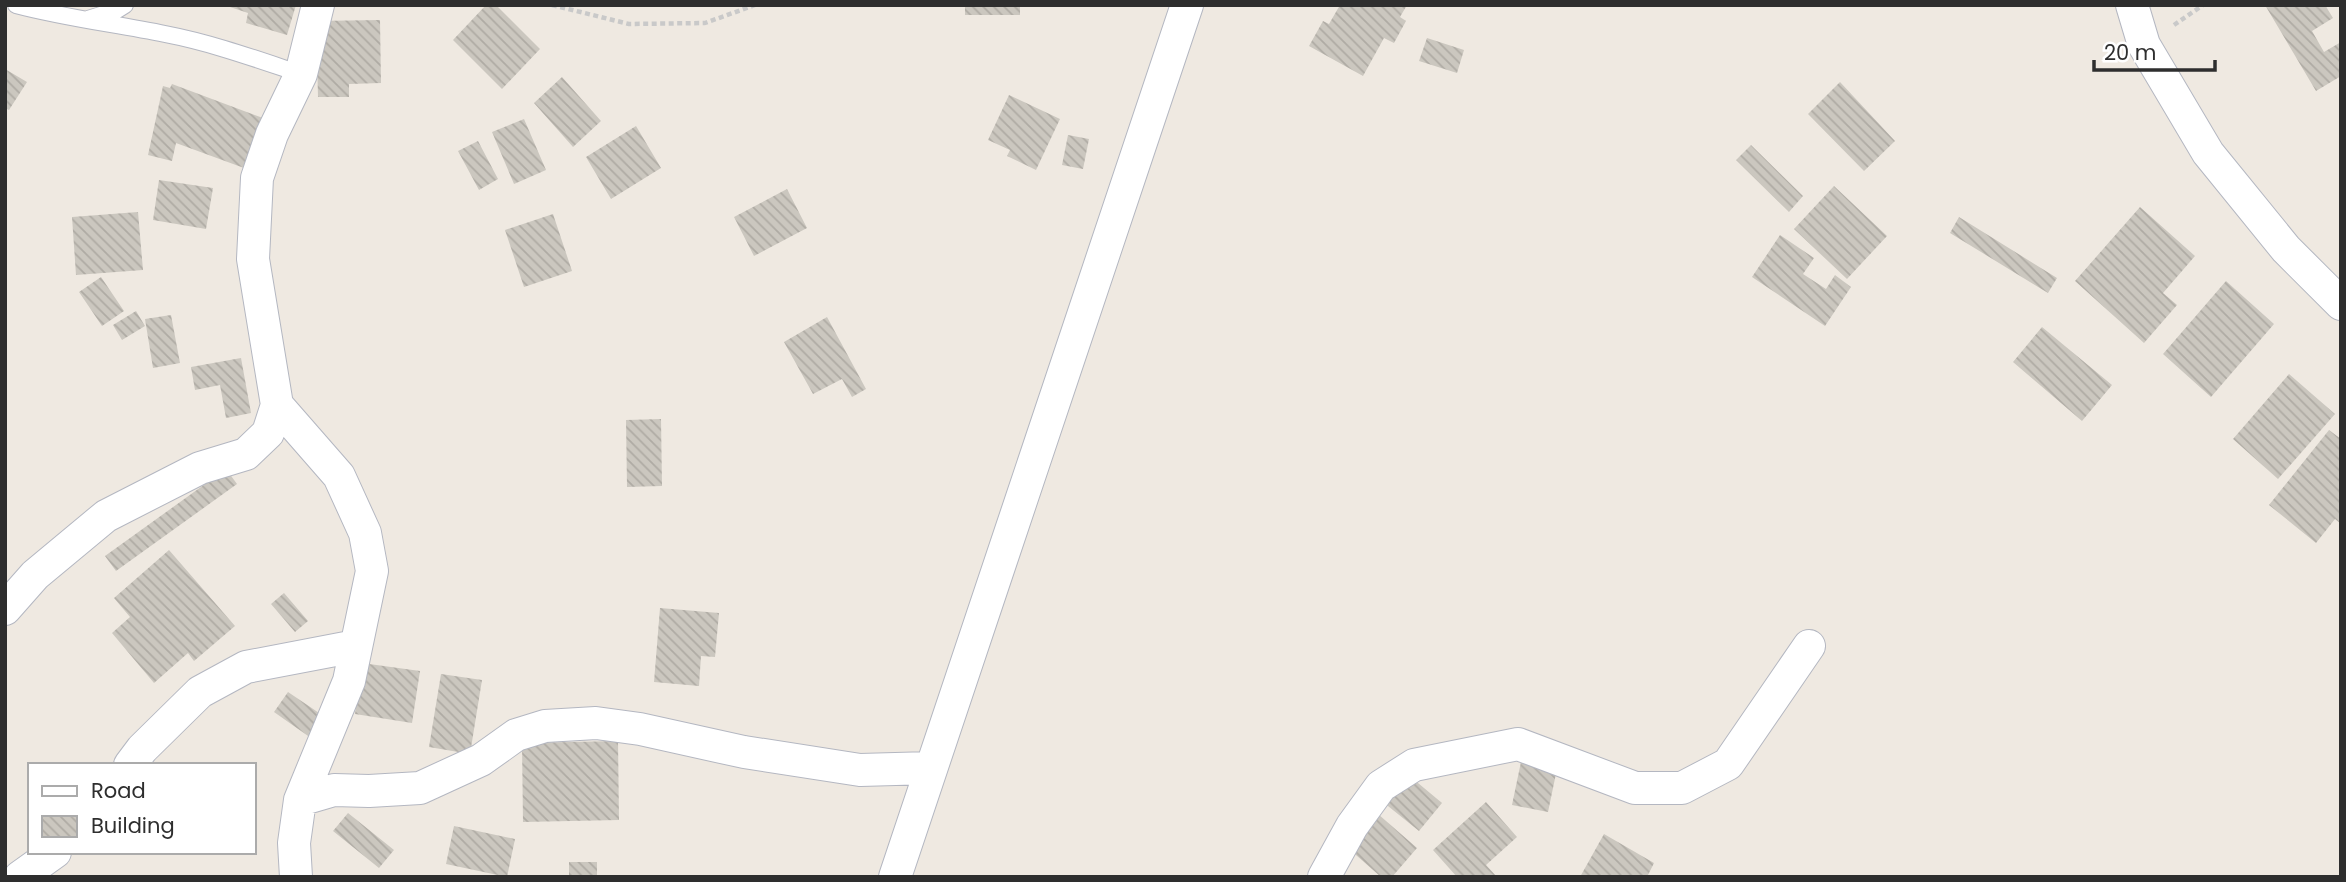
<svg xmlns="http://www.w3.org/2000/svg" width="2346" height="882" font-family="Poppins,sans-serif">
	<style>
		.building { fill: url(#building-back-hatch) }
		.lines { fill: none; stroke-linecap: round; stroke-linejoin: round }
		.lane-casing { stroke: #b4b7c1; stroke-width: 18 }
		.street-casing { stroke: #b4b7c1; stroke-width: 34 }
		.path { stroke: #c9c9c9; stroke-width: 4.5; stroke-dasharray: 5 3.5; stroke-linecap: butt }
		.lane { stroke: #fff; stroke-width: 16 }
		.street { stroke: #fff; stroke-width: 32 }
	</style>
	<defs>
		<pattern id="building-back-hatch" width="6" height="6" patternUnits="userSpaceOnUse" patternTransform="scale(1.75)"><rect width="6" height="6" fill="#cbc7bf"/><path d="M-1 5l2 2M0 0l6 6M5-1l2 2" fill="none" stroke="#afaba4"/></pattern>
	</defs>
	<rect width="100%" height="100%" fill="#efe9e1"/>
	<path class="building" d="M 224,5 L 296,5 L 287,35 L 246,23 L 248,13 Z
		M 486,5 L 496,5 L 540,49 L 502,89 L 453,40 Z
		M 965,5 L 1020,5 L 1020,15 L 965,15 Z
		M 1340,5 L 1407,5 L 1400,17 L 1406,21 L 1394,43 L 1384,38 L 1363,76 L 1309,46 L 1323,21 L 1329,24 Z
		M 2265,5 L 2325,5 L 2333,18 L 2312,31 L 2324,52 L 2341,42 L 2341,76 L 2316,91 Z
		M 380,20 L 381,83 L 349,84 L 349,97 L 318,97 L 316,21 Z
		M 1427,38 L 1464,50 L 1457,73 L 1419,61 Z
		M 5,69 L 27,82 L 9,110 L 5,108 Z
		M 562,77 L 601,121 L 573,147 L 534,103 Z
		M 1840,82 L 1895,141 L 1864,171 L 1808,114 Z
		M 172,84 L 263,118 L 244,168 L 176,143 L 172,161 L 148,155 L 163,86 L 170,88 Z
		M 1009,95 L 1060,119 L 1036,170 L 1007,156 L 1010,150 L 988,140 Z
		M 524,119 L 546,170 L 514,184 L 492,132 Z
		M 636,126 L 661,168 L 611,199 L 586,157 Z
		M 1068,135 L 1089,139 L 1083,169 L 1062,165 Z
		M 478,141 L 498,179 L 479,190 L 458,151 Z
		M 1751,145 L 1803,196 L 1789,212 L 1736,160 Z
		M 159,180 L 213,188 L 206,229 L 153,220 Z
		M 1834,186 L 1887,236 L 1847,279 L 1794,229 Z
		M 787,189 L 807,228 L 754,256 L 734,217 Z
		M 2140,207 L 2195,256 L 2163,293 L 2177,305 L 2144,343 L 2075,281 Z
		M 138,212 L 143,270 L 76,275 L 72,217 Z
		M 553,214 L 572,271 L 524,287 L 505,230 Z
		M 1959,217 L 2057,278 L 2048,293 L 1950,233 Z
		M 1780,235 L 1814,258 L 1803,274 L 1826,289 L 1835,275 L 1851,287 L 1825,326 L 1752,277 Z
		M 101,277 L 124,311 L 102,326 L 79,292 Z
		M 2226,281 L 2274,324 L 2211,397 L 2163,354 Z
		M 136,311 L 145,326 L 122,340 L 113,325 Z
		M 171,315 L 180,363 L 153,368 L 145,319 Z
		M 827,317 L 866,389 L 852,397 L 842,379 L 813,394 L 784,342 Z
		M 2042,327 L 2112,385 L 2082,421 L 2013,362 Z
		M 241,358 L 251,413 L 226,418 L 220,385 L 195,390 L 191,367 Z
		M 2289,374 L 2335,414 L 2278,479 L 2233,439 Z
		M 661,419 L 662,486 L 627,487 L 626,420 Z
		M 2329,430 L 2341,439 L 2341,524 L 2335,519 L 2316,543 L 2269,505 Z
		M 226,469 L 237,484 L 116,571 L 105,556 Z
		M 169,550 L 235,626 L 194,661 L 188,653 L 154,683 L 112,633 L 130,617 L 114,598 Z
		M 284,593 L 308,621 L 295,632 L 271,604 Z
		M 660,608 L 719,613 L 715,657 L 701,656 L 699,686 L 654,682 Z
		M 362,663 L 420,671 L 412,723 L 355,714 Z
		M 441,674 L 482,680 L 470,754 L 429,747 Z
		M 288,692 L 325,717 L 311,738 L 274,712 Z
		M 618,741 L 619,820 L 523,822 L 522,743 Z
		M 1522,757 L 1558,764 L 1548,812 L 1512,805 Z
		M 1406,773 L 1442,803 L 1419,831 L 1383,802 Z
		M 1486,802 L 1517,837 L 1486,865 L 1497,877 L 1457,877 L 1433,850 Z
		M 348,813 L 394,850 L 379,868 L 333,831 Z
		M 1378,814 L 1417,848 L 1392,877 L 1381,877 L 1348,848 Z
		M 454,826 L 515,839 L 507,877 L 446,864 Z
		M 1604,834 L 1654,863 L 1647,877 L 1580,877 Z
		M 569,862 L 597,862 L 597,877 L 569,877 Z"/>
	<g class="lines">
		<defs>
			<path id="lane" d="M 16,5 C 65,18 116,24 165,34 C 212,43 256,59 301,74
				M 88,19 L 117,10 L 125,5"/>
			<path id="street" d="M 2132,5 L 2144,45 L 2208,153 L 2286,249 L 2341,304
				M 277,405 L 339,476 L 365,533 L 372,571 L 349,681 L 300,800 L 294,843 L 296,877
				M 5,609 L 35,575 L 106,516 L 200,468 L 246,454 L 268,433 L 277,405 L 253,259 L 257,178 L 272,134 L 301,74 L 318,5
				M 130,765 L 142,749 L 200,692 L 246,667 L 356,646
				M 300,800 L 334,790 L 369,791 L 420,788 L 481,760 L 516,735 L 545,726 L 596,723 L 640,729 L 744,752 L 860,770 L 931,768
				M 20,877 L 55,852
				M 895,877 L 1187,5
				M 1324,877 L 1352,826 L 1381,786 L 1414,765 L 1518,744 L 1635,788 L 1682,788 L 1728,764 L 1809,646"/>
		</defs>
		<use href="#lane" class="lane-casing"/>
		<use href="#street" class="street-casing"/>
		<path class="path" d="M 552,5 L 629,24 L 705,23 L 755,5
			M 2174,25 L 2203,5"/>
		<use href="#lane" class="lane"/>
		<use href="#street" class="street"/>
	</g>
	<rect width="2346" height="882" fill="none" stroke="#2e2e2e" stroke-width="14"/>
	<rect x="28" y="763" width="228" height="91" fill="#ffffff" stroke="#ababab" stroke-width="2"/>
	<rect x="42" y="786" width="35" height="10" fill="#ffffff" stroke="#ababab" stroke-width="2"/>
	<text x="91" y="798" font-size="21" fill="#2e2e2e">Road</text>
	<rect x="42" y="816" width="35" height="21" fill="url(#building-back-hatch)" stroke="#ababab" stroke-width="2"/>
	<text x="91" y="833" font-size="21" fill="#2e2e2e">Building</text>
	<path d="M2094 60v10h121v-10" fill="none" stroke="#2e2e2e" stroke-width="3.5"/>
	<text x="2104" y="60" font-size="21" fill="#2e2e2e" stroke="#ffffff" stroke-width="5" paint-order="stroke">20 m</text>
</svg>
